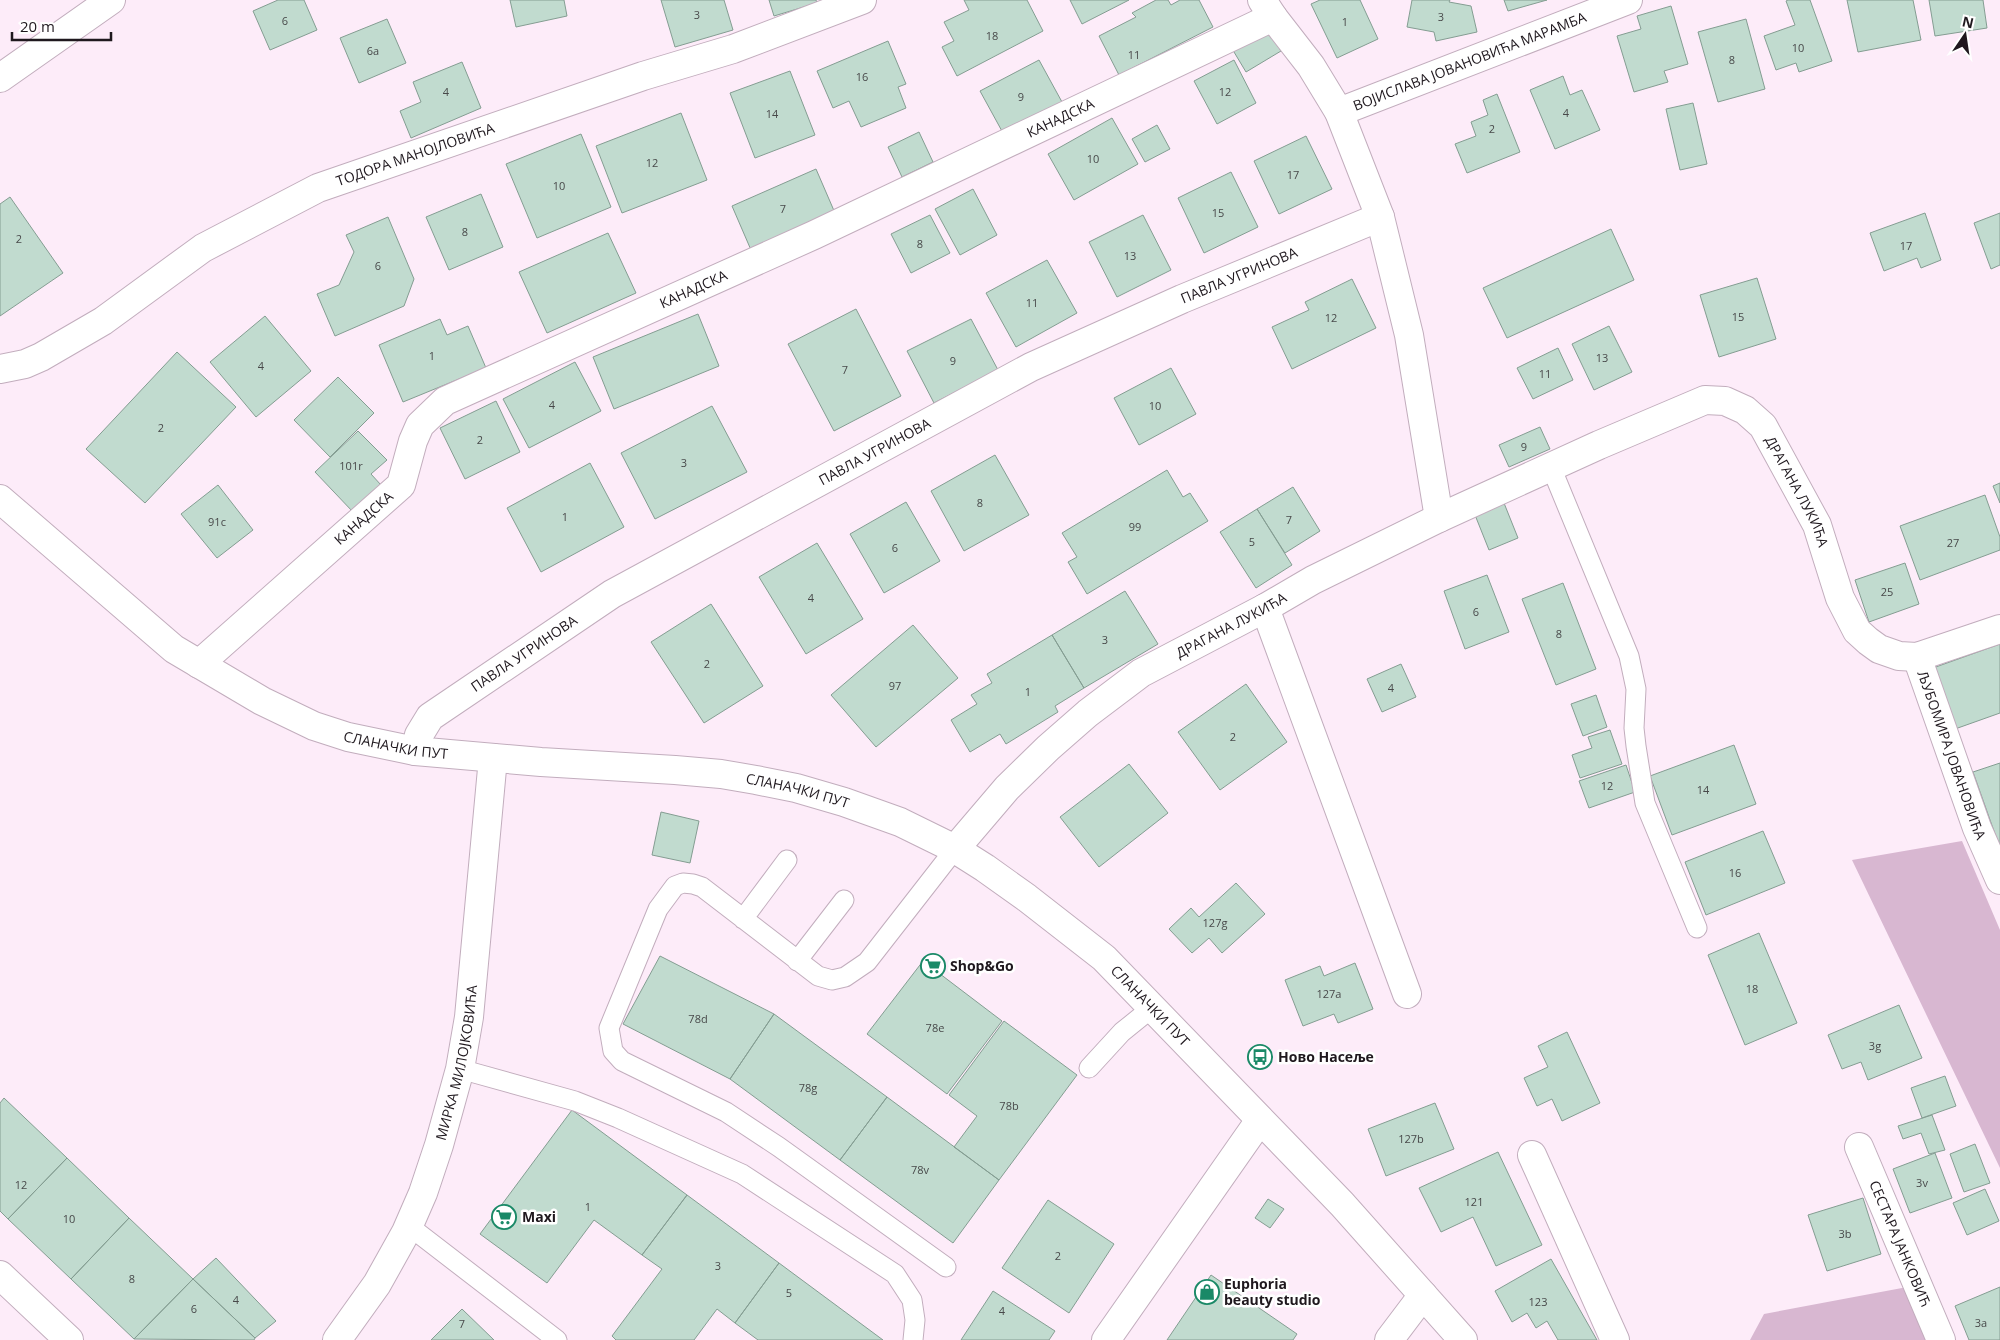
<svg xmlns="http://www.w3.org/2000/svg" width="2000" height="1340" font-family="'Open Sans',sans-serif">
	<style>
		.green { fill: #d8b7d1 }
		.building { fill: #c1dbcf; stroke: #849d92 }
		.lines { fill: none; stroke-linecap: round; stroke-linejoin: round }
		.lane-casing { stroke: #c2adbd; stroke-width: 21 }
		.street-casing { stroke: #c2adbd; stroke-width: 30 }
		.secondary-casing { stroke: #c2adbd; stroke-width: 30 }
		.lane { stroke: #fff; stroke-width: 19 }
		.street { stroke: #fff; stroke-width: 28 }
		.secondary { stroke: #fff; stroke-width: 28 }
		.labels { text-anchor: middle; stroke-width: 5; stroke-linejoin: round; paint-order: stroke }
		.number-label { font-size: 11px; fill: #48494a }
		.street-label { font-size: 14px; fill: #1f181e; stroke: #fff }
		.poi-label { font-size: 14px; font-weight: bold; fill: #1f181e; stroke: #fff; text-anchor: start }
	</style>
	<rect width="100%" height="100%" fill="#fdecf9"/>
	<path class="green" d="M 1962,841 L 2000,930 L 2000,1168 L 1852,860 Z
		M 1918,1285 L 1942,1340 L 1750,1340 L 1764,1314 Z"/>
	<path class="building" d="M 278,0 L 304,0 L 317,30 L 270,50 L 253,11 Z
		M 510,0 L 564,0 L 567,16 L 516,27 Z
		M 661,0 L 724,0 L 733,30 L 675,47 Z
		M 769,0 L 816,0 L 817,3 L 774,16 Z
		M 964,0 L 1027,0 L 1043,31 L 957,76 L 942,47 L 954,41 L 944,22 L 969,10 Z
		M 1070,0 L 1129,0 L 1082,24 Z
		M 1156,0 L 1168,0 L 1171,5 L 1180,0 L 1199,0 L 1213,27 L 1119,75 L 1099,36 L 1136,17 L 1132,13 Z
		M 1320,0 L 1360,0 L 1378,39 L 1337,58 L 1311,4 Z
		M 1412,0 L 1450,0 L 1449,2 L 1471,6 L 1477,32 L 1436,41 L 1434,32 L 1407,27 Z
		M 1504,0 L 1547,0 L 1508,11 Z
		M 1788,0 L 1810,0 L 1832,61 L 1799,72 L 1796,63 L 1776,70 L 1764,36 L 1795,25 L 1786,1 Z
		M 1847,0 L 1913,0 L 1921,40 L 1858,52 Z
		M 1929,0 L 1983,0 L 1987,28 L 1935,36 Z
		M 1671,6 L 1688,64 L 1664,71 L 1668,82 L 1634,92 L 1617,36 L 1641,29 L 1637,16 Z
		M 387,19 L 406,63 L 359,83 L 340,38 Z
		M 1746,19 L 1765,89 L 1718,102 L 1698,32 Z
		M 1266,26 L 1281,51 L 1246,72 L 1231,47 Z
		M 888,41 L 906,84 L 898,87 L 906,108 L 861,127 L 849,101 L 833,108 L 817,71 Z
		M 1039,60 L 1062,102 L 1003,133 L 980,91 Z
		M 1234,60 L 1256,103 L 1217,124 L 1194,81 Z
		M 462,62 L 481,108 L 411,138 L 400,111 L 421,102 L 413,82 Z
		M 790,71 L 815,135 L 755,158 L 730,93 Z
		M 1563,76 L 1570,95 L 1582,90 L 1600,130 L 1555,149 L 1530,90 Z
		M 1497,94 L 1520,152 L 1467,173 L 1455,144 L 1476,136 L 1471,122 L 1488,115 L 1483,100 Z
		M 1693,103 L 1707,164 L 1680,170 L 1666,109 Z
		M 681,113 L 707,180 L 622,213 L 596,146 Z
		M 1112,118 L 1138,164 L 1074,200 L 1048,154 Z
		M 1157,125 L 1170,149 L 1145,162 L 1132,139 Z
		M 919,132 L 933,162 L 902,177 L 888,147 Z
		M 581,134 L 611,207 L 537,238 L 506,164 Z
		M 1306,136 L 1332,189 L 1279,214 L 1254,161 Z
		M 816,169 L 835,213 L 751,250 L 732,206 Z
		M 1231,172 L 1258,227 L 1204,253 L 1178,198 Z
		M 973,189 L 997,235 L 960,255 L 935,209 Z
		M 481,194 L 503,247 L 449,270 L 426,217 Z
		M 10,197 L 63,273 L 0,316 L 0,204 Z
		M 1925,213 L 1941,260 L 1921,268 L 1917,258 L 1884,271 L 1870,233 Z
		M 2000,213 L 2000,265 L 1991,269 L 1974,223 Z
		M 930,215 L 950,253 L 911,273 L 891,234 Z
		M 1143,215 L 1171,270 L 1117,297 L 1089,242 Z
		M 388,217 L 414,279 L 404,306 L 335,336 L 317,294 L 339,285 L 354,252 L 346,235 Z
		M 1611,229 L 1634,280 L 1507,338 L 1483,288 Z
		M 608,233 L 636,293 L 547,333 L 519,272 Z
		M 1047,260 L 1077,313 L 1016,347 L 986,293 Z
		M 1757,278 L 1776,339 L 1719,357 L 1700,295 Z
		M 1352,279 L 1376,328 L 1292,369 L 1272,327 L 1309,310 L 1305,302 Z
		M 856,309 L 901,396 L 834,431 L 788,344 Z
		M 698,314 L 719,366 L 614,409 L 593,357 Z
		M 265,316 L 311,371 L 256,417 L 210,362 Z
		M 440,319 L 447,335 L 468,326 L 486,368 L 403,402 L 379,345 Z
		M 971,319 L 998,370 L 934,403 L 907,351 Z
		M 1609,326 L 1632,372 L 1594,390 L 1572,344 Z
		M 1558,348 L 1573,380 L 1533,399 L 1517,368 Z
		M 177,352 L 236,407 L 145,503 L 86,449 Z
		M 575,362 L 601,411 L 529,448 L 503,399 Z
		M 1171,368 L 1196,414 L 1139,445 L 1114,398 Z
		M 338,377 L 374,413 L 330,457 L 294,420 Z
		M 496,401 L 520,452 L 465,479 L 440,428 Z
		M 712,406 L 747,472 L 655,519 L 621,453 Z
		M 1540,427 L 1550,449 L 1509,467 L 1499,445 Z
		M 358,431 L 387,460 L 371,474 L 381,485 L 353,512 L 315,472 Z
		M 995,455 L 1029,515 L 964,551 L 931,491 Z
		M 590,463 L 624,527 L 541,572 L 507,508 Z
		M 1167,470 L 1183,497 L 1190,493 L 1208,521 L 1087,594 L 1068,562 L 1077,557 L 1062,533 Z
		M 2000,483 L 2000,503 L 1993,486 Z
		M 218,485 L 253,530 L 217,558 L 181,514 Z
		M 1293,487 L 1320,531 L 1285,553 L 1257,509 Z
		M 1985,495 L 2000,537 L 2000,550 L 1920,580 L 1900,526 Z
		M 1502,498 L 1518,538 L 1489,550 L 1473,510 Z
		M 906,502 L 940,561 L 884,593 L 850,534 Z
		M 1257,509 L 1292,565 L 1256,588 L 1220,532 Z
		M 817,543 L 863,619 L 806,654 L 759,577 Z
		M 1905,563 L 1919,604 L 1869,622 L 1855,580 Z
		M 1487,575 L 1509,632 L 1465,649 L 1444,591 Z
		M 1563,583 L 1596,669 L 1556,685 L 1522,599 Z
		M 1125,591 L 1158,644 L 1084,688 L 1052,635 Z
		M 711,604 L 763,686 L 704,723 L 651,642 Z
		M 913,625 L 958,678 L 876,747 L 831,695 Z
		M 1052,635 L 1084,688 L 1055,706 L 1058,712 L 1006,744 L 1000,734 L 970,752 L 951,720 L 977,704 L 971,695 L 992,683 L 987,674 Z
		M 2000,644 L 2000,713 L 1955,729 L 1933,668 Z
		M 1401,664 L 1416,697 L 1382,712 L 1367,679 Z
		M 1246,684 L 1287,742 L 1220,790 L 1178,732 Z
		M 1596,695 L 1607,727 L 1583,736 L 1571,704 Z
		M 1610,730 L 1622,764 L 1580,778 L 1572,755 L 1592,748 L 1588,737 Z
		M 1734,745 L 1756,804 L 1672,835 L 1650,776 Z
		M 2000,763 L 2000,848 L 1973,772 Z
		M 1129,764 L 1168,813 L 1099,867 L 1060,817 Z
		M 1626,765 L 1635,792 L 1589,808 L 1579,781 Z
		M 661,812 L 699,821 L 690,863 L 652,855 Z
		M 1763,831 L 1785,883 L 1706,915 L 1685,862 Z
		M 1236,883 L 1265,914 L 1222,953 L 1209,938 L 1192,953 L 1169,929 L 1191,908 L 1199,917 Z
		M 1759,933 L 1797,1023 L 1745,1045 L 1708,955 Z
		M 660,956 L 774,1014 L 730,1079 L 623,1024 Z
		M 923,961 L 1002,1021 L 947,1094 L 867,1034 Z
		M 1355,963 L 1373,1009 L 1338,1023 L 1334,1014 L 1303,1026 L 1285,980 L 1320,966 L 1324,976 Z
		M 1899,1005 L 1922,1058 L 1868,1080 L 1861,1062 L 1842,1069 L 1828,1035 Z
		M 774,1014 L 887,1097 L 840,1160 L 730,1079 Z
		M 1004,1021 L 1077,1075 L 999,1180 L 954,1147 L 977,1116 L 949,1095 Z
		M 1567,1032 L 1600,1103 L 1562,1121 L 1552,1099 L 1537,1106 L 1524,1078 L 1548,1067 L 1538,1046 Z
		M 1945,1076 L 1956,1106 L 1922,1118 L 1911,1088 Z
		M 887,1097 L 999,1180 L 953,1243 L 840,1160 Z
		M 4,1098 L 67,1158 L 8,1219 L 0,1211 L 0,1103 Z
		M 1435,1103 L 1454,1149 L 1386,1176 L 1368,1129 Z
		M 572,1110 L 687,1195 L 642,1255 L 594,1220 L 547,1283 L 480,1234 Z
		M 1932,1115 L 1945,1150 L 1929,1154 L 1921,1133 L 1903,1139 L 1898,1126 Z
		M 1975,1144 L 1990,1183 L 1964,1192 L 1950,1154 Z
		M 1498,1152 L 1542,1245 L 1496,1266 L 1473,1217 L 1441,1232 L 1419,1188 Z
		M 1935,1153 L 1952,1198 L 1910,1213 L 1893,1169 Z
		M 67,1158 L 129,1218 L 71,1279 L 8,1219 Z
		M 1985,1189 L 1999,1221 L 1967,1235 L 1953,1203 Z
		M 687,1195 L 779,1263 L 735,1323 L 717,1309 L 694,1340 L 616,1340 L 612,1336 L 662,1269 L 642,1255 Z
		M 1863,1198 L 1881,1254 L 1827,1271 L 1808,1215 Z
		M 1268,1199 L 1284,1209 L 1270,1228 L 1255,1218 Z
		M 1048,1200 L 1114,1244 L 1069,1313 L 1002,1268 Z
		M 129,1218 L 193,1279 L 134,1339 L 71,1279 Z
		M 216,1258 L 276,1321 L 255,1338 L 193,1279 Z
		M 1551,1259 L 1597,1340 L 1558,1340 L 1547,1321 L 1536,1328 L 1527,1313 L 1512,1322 L 1495,1291 Z
		M 779,1263 L 883,1340 L 758,1340 L 735,1323 Z
		M 1211,1275 L 1297,1334 L 1293,1340 L 1167,1340 Z
		M 193,1279 L 255,1338 L 254,1340 L 134,1339 Z
		M 2000,1287 L 2000,1340 L 1969,1340 L 1955,1306 Z
		M 993,1291 L 1055,1331 L 1049,1340 L 961,1340 Z
		M 462,1309 L 494,1340 L 431,1340 Z"/>
	<g class="lines">
		<defs>
			<path id="lane" d="M 1551,467 L 1629,656 L 1636,689 L 1634,728 L 1636,746 L 1645,803 L 1697,928
				M 743,919 L 787,860
				M 797,961 L 844,900
				M 1089,1068 L 1122,1032 L 1153,1007
				M 460,1069 L 575,1101 L 618,1118 L 742,1174 L 895,1274 L 912,1300 L 915,1320 L 913,1340
				M 409,1226 L 557,1340
				M 946,1267 L 779,1147 L 726,1112 L 622,1061 L 613,1051 L 609,1028 L 658,909 L 675,886 L 683,883 L 693,884 L 702,887 L 818,976 L 832,980 L 845,977 L 867,962 L 955,849"/>
			<g id="street">
				<path d="M 1262,0 L 1273,17 L 1311,66 L 1339,112 L 1380,217 L 1409,335 L 1439,518"/>
				<path d="M 0,78 L 111,0"/>
				<path id="s1" d="M 1339,112 L 1628,0"/>
				<path id="s2" d="M 0,369 L 25,364 L 41,357 L 103,321 L 203,248 L 318,188 L 643,76 L 733,49 L 862,0"/>
				<path d="M 1265,608 L 1407,994"/>
				<path id="s3" d="M 1917,657 L 1977,828 L 2000,880"/>
				<path id="s4" d="M 199,664 L 401,485 L 413,441 L 420,425 L 445,401 L 814,235 L 1273,17"/>
				<path id="s5" d="M 415,751 L 419,735 L 430,717 L 612,594 L 1031,367 L 1182,299 L 1380,217"/>
				<path id="s6" d="M 955,849 L 1007,788 L 1048,748 L 1088,713 L 1141,673 L 1265,608 L 1313,580 L 1439,518 L 1599,445 L 1705,400 L 1725,401 L 1745,410 L 1763,426 L 1817,525 L 1840,598 L 1857,631 L 1868,641 L 1879,649 L 1899,656 L 1917,657 L 2000,629"/>
				<path id="s7" d="M 1859,1147 L 1941,1340"/>
				<path d="M 1532,1155 L 1615,1340"/>
				<path d="M 0,1275 L 69,1340"/>
				<path id="s8" d="M 337,1340 L 377,1284 L 406,1232 L 423,1193 L 439,1145 L 460,1069 L 469,1017 L 493,758"/>
				<path d="M 1106,1340 L 1260,1120"/>
				<path d="M 1389,1340 L 1423,1295"/>
			</g>
			<g id="secondary">
				<path id="s9" d="M 0,499 L 174,649 L 262,701 L 314,726 L 348,737 L 415,751 L 541,762 L 675,770 L 721,774 L 756,780 L 796,788 L 844,802 L 900,822 L 955,849 L 985,868 L 1027,898 L 1104,958 L 1342,1204 L 1463,1340"/>
			</g>
		</defs>
		<use href="#lane" class="lane-casing"/>
		<use href="#street" class="street-casing"/>
		<use href="#secondary" class="secondary-casing"/>
		<use href="#lane" class="lane"/>
		<use href="#street" class="street"/>
		<use href="#secondary" class="secondary"/>
	</g>
	<defs>
		<symbol id="supermarket-ring" viewBox="-11 -11 22 22"><circle r="9.5" fill="#fff" stroke="#1a8967" stroke-width="1.5"/><path d="M-6-5.5h2.5l.6 2H6L4.5 2H-2.5L-4.4-4H-6ZM-1.5 3.2a1.3 1.3 0 1 0 .1 0ZM3 3.2a1.3 1.3 0 1 0 .1 0Z" fill="#1a8967"/></symbol>
		<symbol id="bus-ring" viewBox="-11 -11 22 22"><circle r="9.5" fill="#fff" stroke="#1a8967" stroke-width="1.5"/><path d="M-5-6H5V4H4V6H2V4H-2V6H-4V4H-5ZM-3.5-4V0h7V-4ZM-3.5 1.2v1.5H-2V1.2ZM2 1.2v1.5H3.5V1.2Z" fill="#1a8967"/></symbol>
		<symbol id="shop-ring" viewBox="-11 -11 22 22"><circle r="9.5" fill="#fff" stroke="#1a8967" stroke-width="1.5"/><path d="M-5-2.5h2.3a2.7 3.5 0 0 1 5.4 0H5L5.5 6h-11ZM-1.5-2.5h3a1.5 2.3 0 0 0-3 0Z" fill="#1a8967"/></symbol>
	</defs>
	<g fill-rule="evenodd">
		<use href="#supermarket-ring" x="919" y="952" width="28" height="28"/>
		<use href="#bus-ring" x="1246" y="1043" width="28" height="28"/>
		<use href="#supermarket-ring" x="490" y="1203" width="28" height="28"/>
		<use href="#shop-ring" x="1193" y="1278" width="28" height="28"/>
	</g>
	<g class="labels">
		<g class="number-label">
			<text x="697" y="19">3</text>
			<text x="1441" y="21">3</text>
			<text x="285" y="25">6</text>
			<text x="1345" y="26">1</text>
			<text x="992" y="40">18</text>
			<text x="1798" y="52">10</text>
			<text x="373" y="55">6a</text>
			<text x="1134" y="59">11</text>
			<text x="1732" y="64">8</text>
			<text x="862" y="81">16</text>
			<text x="446" y="96">4</text>
			<text x="1225" y="96">12</text>
			<text x="1021" y="101">9</text>
			<text x="1566" y="117">4</text>
			<text x="772" y="118">14</text>
			<text x="1492" y="133">2</text>
			<text x="1093" y="163">10</text>
			<text x="652" y="167">12</text>
			<text x="1293" y="179">17</text>
			<text x="559" y="190">10</text>
			<text x="783" y="213">7</text>
			<text x="1218" y="217">15</text>
			<text x="465" y="236">8</text>
			<text x="19" y="243">2</text>
			<text x="920" y="248">8</text>
			<text x="1906" y="250">17</text>
			<text x="1130" y="260">13</text>
			<text x="378" y="270">6</text>
			<text x="1032" y="307">11</text>
			<text x="1738" y="321">15</text>
			<text x="1331" y="322">12</text>
			<text x="432" y="360">1</text>
			<text x="1602" y="362">13</text>
			<text x="953" y="365">9</text>
			<text x="261" y="370">4</text>
			<text x="845" y="374">7</text>
			<text x="1545" y="378">11</text>
			<text x="552" y="409">4</text>
			<text x="1155" y="410">10</text>
			<text x="161" y="432">2</text>
			<text x="480" y="444">2</text>
			<text x="1524" y="451">9</text>
			<text x="684" y="467">3</text>
			<text x="351" y="470">101r</text>
			<text x="980" y="507">8</text>
			<text x="565" y="521">1</text>
			<text x="1289" y="524">7</text>
			<text x="217" y="526">91c</text>
			<text x="1135" y="531">99</text>
			<text x="1252" y="546">5</text>
			<text x="1953" y="547">27</text>
			<text x="895" y="552">6</text>
			<text x="1887" y="596">25</text>
			<text x="811" y="602">4</text>
			<text x="1476" y="616">6</text>
			<text x="1559" y="638">8</text>
			<text x="1105" y="644">3</text>
			<text x="707" y="668">2</text>
			<text x="895" y="690">97</text>
			<text x="1391" y="692">4</text>
			<text x="1028" y="696">1</text>
			<text x="1233" y="741">2</text>
			<text x="1607" y="790">12</text>
			<text x="1703" y="794">14</text>
			<text x="1735" y="877">16</text>
			<text x="1215" y="927">127g</text>
			<text x="1752" y="993">18</text>
			<text x="1329" y="998">127a</text>
			<text x="698" y="1023">78d</text>
			<text x="935" y="1032">78e</text>
			<text x="1875" y="1050">3g</text>
			<text x="808" y="1092">78g</text>
			<text x="1009" y="1110">78b</text>
			<text x="1411" y="1143">127b</text>
			<text x="920" y="1174">78v</text>
			<text x="1922" y="1187">3v</text>
			<text x="21" y="1189">12</text>
			<text x="1474" y="1206">121</text>
			<text x="588" y="1211">1</text>
			<text x="69" y="1223">10</text>
			<text x="1845" y="1238">3b</text>
			<text x="1058" y="1260">2</text>
			<text x="718" y="1270">3</text>
			<text x="132" y="1283">8</text>
			<text x="789" y="1297">5</text>
			<text x="236" y="1304">4</text>
			<text x="1538" y="1306">123</text>
			<text x="194" y="1313">6</text>
			<text x="1002" y="1315">4</text>
			<text x="1981" y="1327">3a</text>
			<text x="462" y="1328">7</text>
		</g>
		<g class="street-label">
			<text dy="5" stroke="none"><textPath href="#s1" startOffset="140">ВОЈИСЛАВА ЈОВАНОВИЋА МАРАМБА</textPath></text>
			<text dy="5" stroke="none"><textPath href="#s4" startOffset="1045">КАНАДСКА</textPath></text>
			<text dy="5" stroke="none"><textPath href="#s2" startOffset="471">ТОДОРА МАНОЈЛОВИЋА</textPath></text>
			<text dy="5" stroke="none"><textPath href="#s5" startOffset="961">ПАВЛА УГРИНОВА</textPath></text>
			<text dy="5" stroke="none"><textPath href="#s4" startOffset="640">КАНАДСКА</textPath></text>
			<text dy="5" stroke="none"><textPath href="#s5" startOffset="556">ПАВЛА УГРИНОВА</textPath></text>
			<text dy="5" stroke="none"><textPath href="#s6" startOffset="1024">ДРАГАНА ЛУКИЋА</textPath></text>
			<text dy="5" stroke="none"><textPath href="#s4" startOffset="220">КАНАДСКА</textPath></text>
			<text dy="5" stroke="none"><textPath href="#s6" startOffset="359">ДРАГАНА ЛУКИЋА</textPath></text>
			<text dy="5" stroke="none"><textPath href="#s5" startOffset="151">ПАВЛА УГРИНОВА</textPath></text>
			<text dy="5" stroke="none"><textPath href="#s9" startOffset="474">СЛАНАЧКИ ПУТ</textPath></text>
			<text dy="5" stroke="none"><textPath href="#s3" startOffset="104">ЉУБОМИРА ЈОВАНОВИЋА</textPath></text>
			<text dy="5" stroke="none"><textPath href="#s9" startOffset="879">СЛАНАЧКИ ПУТ</textPath></text>
			<text dy="5" stroke="none"><textPath href="#s9" startOffset="1299">СЛАНАЧКИ ПУТ</textPath></text>
			<text dy="5" stroke="none"><textPath href="#s8" startOffset="306">МИРКА МИЛОЈКОВИЋА</textPath></text>
			<text dy="5" stroke="none"><textPath href="#s7" startOffset="105">СЕСТАРА ЈАНКОВИЋ</textPath></text>
		</g>
		<g class="poi-label">
			<text x="950" y="971">Shop&amp;Go</text>
			<text x="1278" y="1062">Ново Насеље</text>
			<text x="522" y="1222">Maxi</text>
			<text x="1224" y="1289">Euphoria<tspan x="1224" dy="16">beauty studio</tspan></text>
		</g>
	</g>
	<g transform="translate(1965 35) rotate(13)" stroke="#ffffff" stroke-width="4" paint-order="stroke">
	<path d="M0-4L9 19L0 12L-9 19Z" fill="#1f181e"/>
	<text y="-8" font-size="14" font-weight="bold" text-anchor="middle" fill="#1f181e">N</text>
	</g>
	<path d="M12 32v8h99v-8" fill="none" stroke="#1f181e" stroke-width="2.5"/>
	<text x="20" y="32" font-size="15" fill="#1f181e" stroke="#ffffff" stroke-width="4" paint-order="stroke">20 m</text>
</svg>
